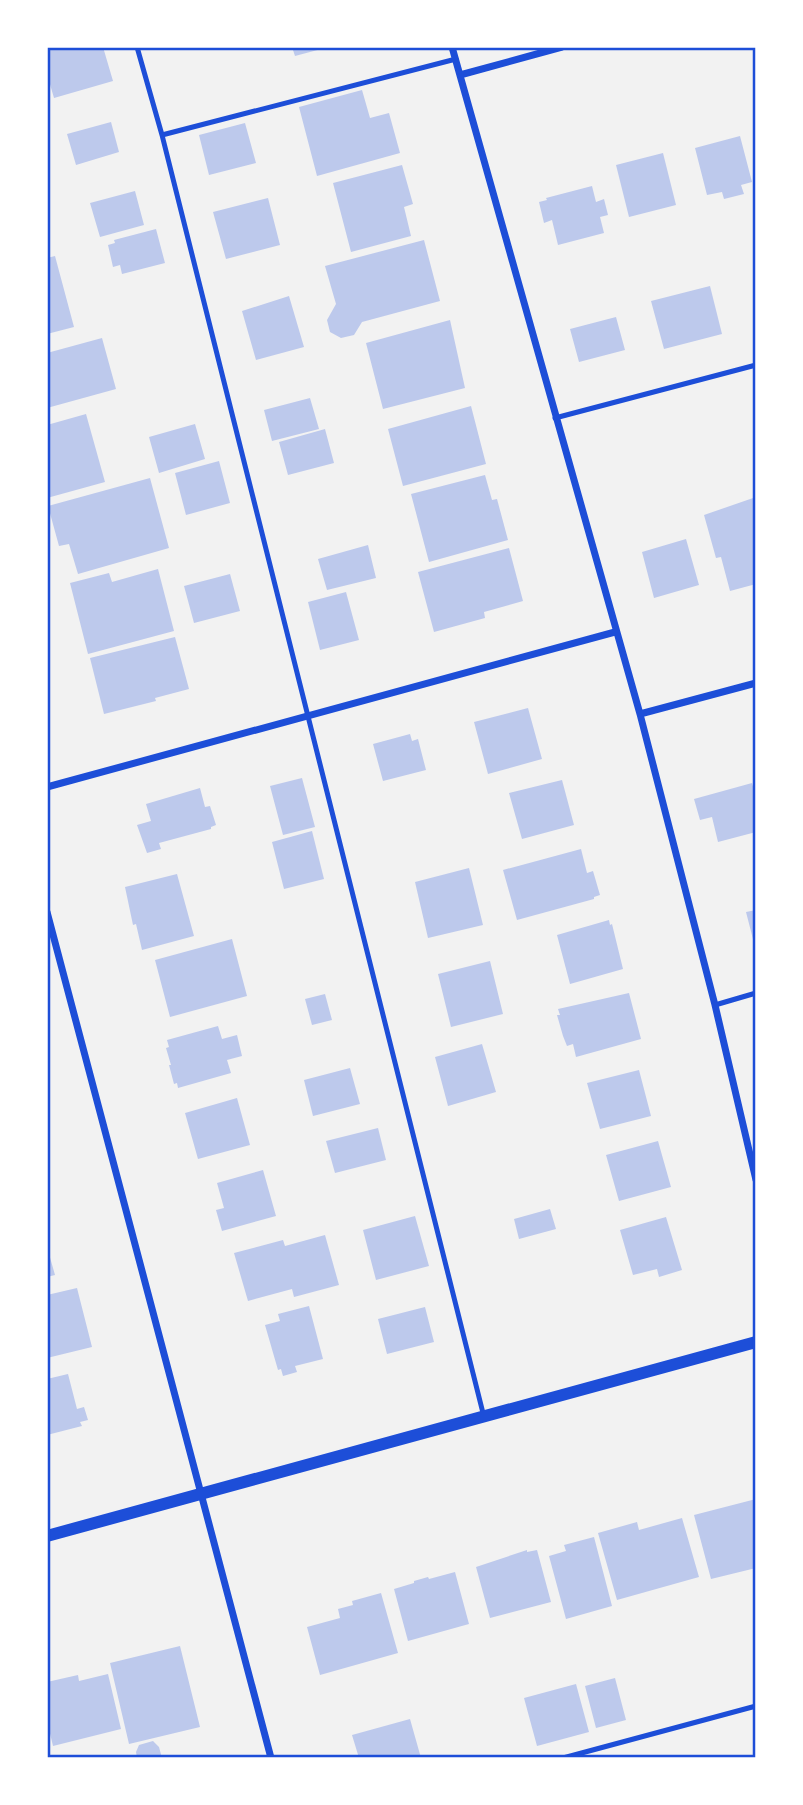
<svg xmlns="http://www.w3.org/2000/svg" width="803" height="1805" font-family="'Noto Serif',serif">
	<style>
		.building { fill: #bdc9ec }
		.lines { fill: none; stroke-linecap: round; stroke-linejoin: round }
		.service { stroke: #1d4ed8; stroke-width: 5 }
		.minor { stroke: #1d4ed8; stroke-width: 7 }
		.tertiary { stroke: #1d4ed8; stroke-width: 12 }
		.neatline { fill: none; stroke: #1d4ed8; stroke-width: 2.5 }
	</style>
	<rect width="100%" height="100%" fill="#f2f2f2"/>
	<path class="building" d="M 47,47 L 103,47 L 113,81 L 54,98 L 47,74 Z
		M 292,47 L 325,47 L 325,48 L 295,56 Z
		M 362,90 L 370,118 L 389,113 L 400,153 L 317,176 L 299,107 Z
		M 111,122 L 119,152 L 76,165 L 67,134 Z
		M 245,123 L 256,163 L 209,175 L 199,135 Z
		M 740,136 L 752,182 L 741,185 L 744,194 L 724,199 L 722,192 L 707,195 L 695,148 Z
		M 663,153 L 676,205 L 629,217 L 616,165 Z
		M 402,165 L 413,204 L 404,207 L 411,236 L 351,252 L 333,183 Z
		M 592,186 L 596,202 L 604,199 L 608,215 L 600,217 L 604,233 L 558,245 L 552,220 L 544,223 L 539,202 L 547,200 L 546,198 Z
		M 135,191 L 144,225 L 100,237 L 90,203 Z
		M 268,198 L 280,245 L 226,259 L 213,212 Z
		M 156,229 L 165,263 L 122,274 L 120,265 L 113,267 L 108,245 L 115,243 L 114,240 Z
		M 424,240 L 440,301 L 362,322 L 354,335 L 341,338 L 330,332 L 327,320 L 336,304 L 325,266 Z
		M 55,256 L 74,327 L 47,334 L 47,258 Z
		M 710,286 L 722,334 L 664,349 L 651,301 Z
		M 289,296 L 304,347 L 256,360 L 242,311 Z
		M 616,317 L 625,350 L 579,362 L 570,329 Z
		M 450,320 L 465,388 L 383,409 L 366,343 Z
		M 102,338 L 116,389 L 47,408 L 47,353 Z
		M 310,398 L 319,429 L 272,441 L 264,410 Z
		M 471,406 L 486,464 L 403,486 L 388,429 Z
		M 86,414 L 105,482 L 47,498 L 47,425 Z
		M 195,424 L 205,459 L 159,473 L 149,437 Z
		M 325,429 L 334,463 L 288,475 L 279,442 Z
		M 219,461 L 230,503 L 186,515 L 175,473 Z
		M 485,475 L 492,500 L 497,499 L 508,540 L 429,562 L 411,494 Z
		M 150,478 L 169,548 L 78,574 L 69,544 L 59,546 L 48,506 Z
		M 756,497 L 756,584 L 730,591 L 721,557 L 716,558 L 704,515 Z
		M 686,539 L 699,585 L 654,598 L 642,552 Z
		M 368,545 L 376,578 L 327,590 L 318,559 Z
		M 509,548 L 523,601 L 484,612 L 485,618 L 434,632 L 418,572 Z
		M 158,569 L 174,631 L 88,654 L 70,583 L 109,573 L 112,582 Z
		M 230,574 L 240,611 L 194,623 L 184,586 Z
		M 346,592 L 359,640 L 320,650 L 308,602 Z
		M 175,637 L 189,689 L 155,698 L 156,701 L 104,714 L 90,658 Z
		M 528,708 L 542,759 L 488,774 L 474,722 Z
		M 410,734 L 412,741 L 418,739 L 426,770 L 383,781 L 373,744 Z
		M 302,778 L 315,827 L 283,835 L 270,786 Z
		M 562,780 L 574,825 L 522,839 L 509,793 Z
		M 752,783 L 756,797 L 756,832 L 718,842 L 712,817 L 700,820 L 694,799 Z
		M 200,788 L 205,807 L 210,806 L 216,825 L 211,827 L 211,829 L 159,843 L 161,849 L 147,853 L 137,825 L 151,821 L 146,804 Z
		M 312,831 L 324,879 L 284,889 L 272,842 Z
		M 581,849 L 587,873 L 593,871 L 600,895 L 594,897 L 594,899 L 517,920 L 503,870 Z
		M 469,868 L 483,925 L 428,938 L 415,882 Z
		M 177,874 L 194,936 L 142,950 L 136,924 L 133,925 L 125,887 Z
		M 756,910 L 756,947 L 755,947 L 746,912 Z
		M 609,920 L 610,925 L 612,924 L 623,969 L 570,984 L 557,935 Z
		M 232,939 L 247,996 L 170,1017 L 155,960 Z
		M 490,961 L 503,1014 L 451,1027 L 438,974 Z
		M 629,993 L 641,1039 L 576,1057 L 573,1044 L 567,1046 L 563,1036 L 557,1015 L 560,1015 L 558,1009 Z
		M 325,994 L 332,1020 L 312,1025 L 305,999 Z
		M 218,1026 L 222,1039 L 237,1035 L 242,1056 L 227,1060 L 231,1073 L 178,1088 L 177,1083 L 174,1084 L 169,1065 L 171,1065 L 166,1048 L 169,1047 L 167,1040 Z
		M 482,1044 L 496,1092 L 448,1106 L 435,1057 Z
		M 350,1068 L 360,1104 L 313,1116 L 304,1080 Z
		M 639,1070 L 651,1116 L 600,1129 L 587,1083 Z
		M 237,1098 L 250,1145 L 198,1159 L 185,1113 Z
		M 378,1128 L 386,1160 L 335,1173 L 326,1141 Z
		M 658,1141 L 671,1187 L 619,1201 L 606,1155 Z
		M 263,1170 L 276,1216 L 222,1231 L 216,1210 L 224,1208 L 217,1183 Z
		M 550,1209 L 556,1229 L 519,1239 L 514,1219 Z
		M 415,1216 L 429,1266 L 376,1280 L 363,1230 Z
		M 666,1217 L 682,1270 L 659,1277 L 657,1269 L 633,1275 L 620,1230 Z
		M 325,1235 L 339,1285 L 294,1297 L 292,1289 L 248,1301 L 234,1253 L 283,1240 L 285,1246 Z
		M 47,1247 L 55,1275 L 47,1277 Z
		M 77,1288 L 92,1347 L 47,1358 L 47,1295 Z
		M 309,1306 L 323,1359 L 295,1366 L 297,1372 L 283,1376 L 281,1369 L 278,1370 L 265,1325 L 280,1321 L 278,1314 Z
		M 425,1307 L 434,1342 L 387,1354 L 378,1319 Z
		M 68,1374 L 77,1409 L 84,1407 L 88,1420 L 80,1422 L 82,1426 L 47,1435 L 47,1379 Z
		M 756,1499 L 756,1568 L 711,1579 L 694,1515 Z
		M 682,1518 L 699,1577 L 617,1600 L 598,1533 L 637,1522 L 639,1530 Z
		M 594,1537 L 612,1606 L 566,1619 L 549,1556 L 566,1551 L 564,1545 Z
		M 527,1550 L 527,1552 L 537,1550 L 551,1602 L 490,1618 L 476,1567 Z
		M 455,1572 L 469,1624 L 408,1641 L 394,1589 L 414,1583 L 414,1581 L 428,1577 L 429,1579 Z
		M 381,1593 L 398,1653 L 320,1675 L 307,1627 L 340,1618 L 338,1609 L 353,1605 L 352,1601 Z
		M 180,1646 L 200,1727 L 129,1744 L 110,1663 Z
		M 108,1674 L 121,1729 L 53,1746 L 47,1721 L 47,1682 L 78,1675 L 79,1681 Z
		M 615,1678 L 626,1720 L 596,1728 L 585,1686 Z
		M 576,1684 L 589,1732 L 537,1746 L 524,1698 Z
		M 410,1719 L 421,1758 L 359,1758 L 352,1735 Z
		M 153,1741 L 159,1747 L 162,1758 L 137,1758 L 136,1752 L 139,1745 Z"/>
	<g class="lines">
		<path class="service" d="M 137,47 L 162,135 L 484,1417
			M 162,135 L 456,59
			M 555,418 L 756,365
			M 715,1005 L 756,993
			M 563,1758 L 756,1706"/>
		<path class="minor" d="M 452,47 L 640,714 L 715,1005 L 756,1180
			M 460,75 L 562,47
			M 640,714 L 756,683
			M 47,787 L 615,632
			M 47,912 L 271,1758"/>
		<path class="tertiary" d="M 47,1536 L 756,1342"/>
	</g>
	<rect width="803" height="1805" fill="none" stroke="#ffffff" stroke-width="98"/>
	<rect x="49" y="49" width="705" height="1707" class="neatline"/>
</svg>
